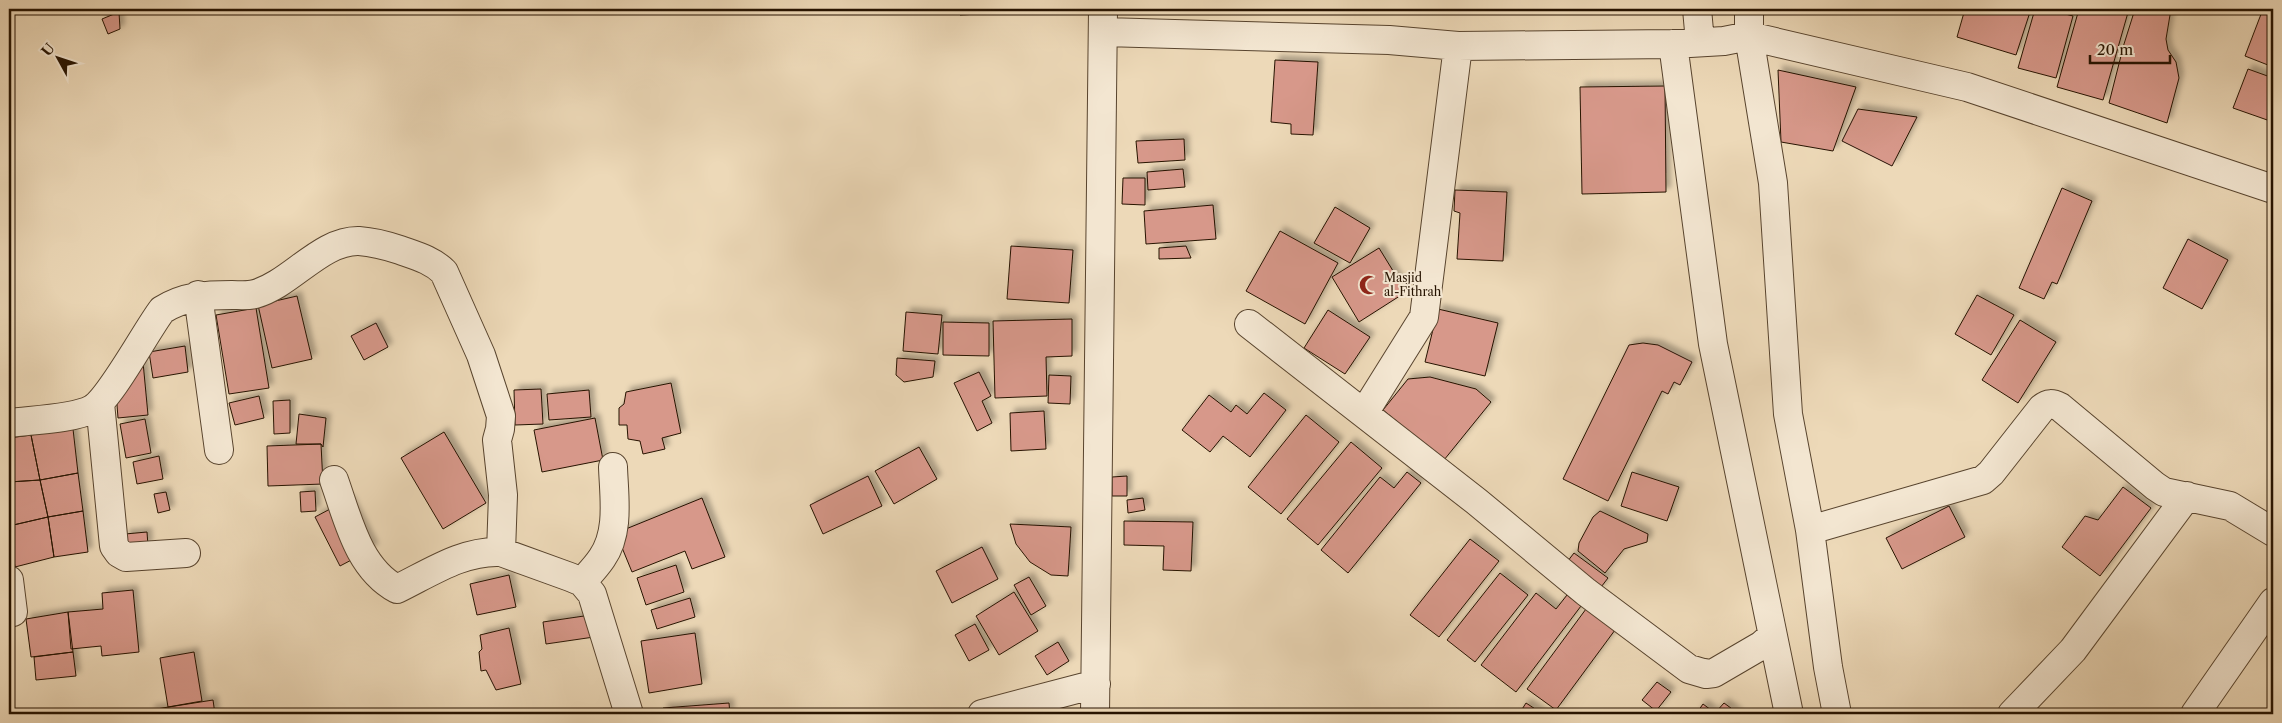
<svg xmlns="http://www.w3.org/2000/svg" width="2282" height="723" font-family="'Libre Caslon Text',serif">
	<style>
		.building { fill: #d7988a; stroke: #261300; filter: url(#shadow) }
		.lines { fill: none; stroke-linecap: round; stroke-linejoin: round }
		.minor-casing { stroke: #58442e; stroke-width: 30 }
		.minor { stroke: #f3e6d1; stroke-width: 28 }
		.labels { text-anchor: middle; stroke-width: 4; stroke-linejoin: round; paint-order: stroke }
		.poi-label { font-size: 12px; fill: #261300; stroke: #f3e6d1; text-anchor: start }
	</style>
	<defs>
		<filter id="shadow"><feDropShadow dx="4.5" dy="-4.5" stdDeviation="2.5" flood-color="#0004"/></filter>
	</defs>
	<rect width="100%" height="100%" fill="#edd9b8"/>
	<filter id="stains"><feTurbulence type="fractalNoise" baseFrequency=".004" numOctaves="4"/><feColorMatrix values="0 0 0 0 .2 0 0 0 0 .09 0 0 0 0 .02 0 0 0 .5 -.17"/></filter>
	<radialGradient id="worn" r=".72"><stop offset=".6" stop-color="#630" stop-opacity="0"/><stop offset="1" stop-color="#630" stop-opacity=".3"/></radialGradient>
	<path class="building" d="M 959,9 L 979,9 L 980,14 L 960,15 Z
		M 1965,9 L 2031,9 L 2016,55 L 1957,37 Z
		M 2035,9 L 2046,9 L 2073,16 L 2056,78 L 2018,68 Z
		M 2079,9 L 2129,9 L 2103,100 L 2057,87 Z
		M 2135,9 L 2171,9 L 2166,39 L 2168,50 L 2176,62 L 2179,78 L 2167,123 L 2109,103 L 2124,44 Z
		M 2263,9 L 2273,9 L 2273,67 L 2245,56 Z
		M 119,12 L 120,29 L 108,34 L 102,19 Z
		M 1275,60 L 1318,62 L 1313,135 L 1291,134 L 1291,124 L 1271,122 Z
		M 2248,69 L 2273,78 L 2273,122 L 2233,108 Z
		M 1778,70 L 1856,87 L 1833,151 L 1781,142 Z
		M 1665,86 L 1666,192 L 1582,194 L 1580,87 Z
		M 1858,109 L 1917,117 L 1892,166 L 1842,141 Z
		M 1184,139 L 1185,160 L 1138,163 L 1136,141 Z
		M 1183,169 L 1185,187 L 1148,190 L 1147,172 Z
		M 1123,178 L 1145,178 L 1145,205 L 1122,204 Z
		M 2062,188 L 2092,201 L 2057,284 L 2052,282 L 2044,299 L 2019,288 Z
		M 1455,190 L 1507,192 L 1503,261 L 1457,259 L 1460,213 L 1454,211 Z
		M 1213,205 L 1216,239 L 1146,244 L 1144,211 Z
		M 1335,207 L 1370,228 L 1350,263 L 1314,243 Z
		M 1280,231 L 1338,263 L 1305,324 L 1246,291 Z
		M 2188,239 L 2228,260 L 2202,309 L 2163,288 Z
		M 1011,246 L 1073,250 L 1069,303 L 1007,299 Z
		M 1186,246 L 1191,258 L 1159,259 L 1159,248 Z
		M 1379,248 L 1406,292 L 1359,322 L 1332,277 Z
		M 1977,295 L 2014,315 L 1991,355 L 1955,334 Z
		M 297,296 L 312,359 L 272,368 L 258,305 Z
		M 256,308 L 269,388 L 229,394 L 216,315 Z
		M 1438,309 L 1498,323 L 1485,376 L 1425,362 Z
		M 1328,310 L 1370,337 L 1345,374 L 1304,348 Z
		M 906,312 L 942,315 L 938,354 L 903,351 Z
		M 1072,319 L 1072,356 L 1046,357 L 1047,396 L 995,398 L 993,321 Z
		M 2020,320 L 2056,342 L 2018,403 L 1982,380 Z
		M 943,322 L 989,323 L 989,356 L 943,355 Z
		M 376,323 L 388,347 L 364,360 L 351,336 Z
		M 1643,343 L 1658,345 L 1692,362 L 1680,385 L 1674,382 L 1668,394 L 1662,391 L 1608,501 L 1563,479 L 1629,345 Z
		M 185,346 L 188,372 L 153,378 L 149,352 Z
		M 897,358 L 935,361 L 933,377 L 904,382 L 896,375 Z
		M 143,362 L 148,415 L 118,418 L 116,392 Z
		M 979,372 L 991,396 L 982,401 L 992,423 L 977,431 L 954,383 Z
		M 1049,375 L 1071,376 L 1070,404 L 1048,403 Z
		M 1430,377 L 1476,389 L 1491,402 L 1444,460 L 1383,410 L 1408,379 Z
		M 671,383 L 681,433 L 662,438 L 665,449 L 643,454 L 640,441 L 628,439 L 627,425 L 619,425 L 619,408 L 624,404 L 626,392 Z
		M 541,389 L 543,424 L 515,425 L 514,390 Z
		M 589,390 L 591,417 L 549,420 L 547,394 Z
		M 1264,393 L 1286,410 L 1250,457 L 1223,436 L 1210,452 L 1182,430 L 1209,395 L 1231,412 L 1236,405 L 1247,414 Z
		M 259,396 L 264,418 L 235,425 L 229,403 Z
		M 290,400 L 290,433 L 274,434 L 273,401 Z
		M 1044,411 L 1046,449 L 1011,451 L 1010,413 Z
		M 299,414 L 326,418 L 323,447 L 321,444 L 296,444 Z
		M 1306,415 L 1339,442 L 1281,514 L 1248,487 Z
		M 595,418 L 603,460 L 542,472 L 534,430 Z
		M 145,419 L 151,453 L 126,458 L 120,424 Z
		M 73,429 L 78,473 L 40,480 L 31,435 Z
		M 444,432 L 486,503 L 443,529 L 401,458 Z
		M 31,435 L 40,480 L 9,482 L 9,438 Z
		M 1351,442 L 1382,468 L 1318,545 L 1287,519 Z
		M 321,444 L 323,484 L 268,486 L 267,446 Z
		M 919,447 L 937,479 L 894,504 L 875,471 Z
		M 159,456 L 163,479 L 137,484 L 133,462 Z
		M 1407,472 L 1421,483 L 1348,573 L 1321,550 L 1380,477 L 1394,488 Z
		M 1632,472 L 1679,487 L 1667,521 L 1621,506 Z
		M 78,473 L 83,511 L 48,517 L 40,480 Z
		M 868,476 L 882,506 L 823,534 L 810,505 Z
		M 1127,476 L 1127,496 L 1112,496 L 1112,477 Z
		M 40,480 L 48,517 L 9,526 L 9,482 Z
		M 2123,487 L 2151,508 L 2100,576 L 2062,547 L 2085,516 L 2098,520 Z
		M 315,491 L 316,511 L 301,512 L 300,492 Z
		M 166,492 L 170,510 L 158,513 L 154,494 Z
		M 702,498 L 725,557 L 692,569 L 685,551 L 632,572 L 616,533 Z
		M 1143,498 L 1145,510 L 1128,513 L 1127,500 Z
		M 349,499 L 374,548 L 340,566 L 315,517 Z
		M 1949,506 L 1965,537 L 1902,569 L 1886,538 Z
		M 83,511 L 88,552 L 54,557 L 48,517 Z
		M 1600,511 L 1648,534 L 1647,542 L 1624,549 L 1605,573 L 1578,551 L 1579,543 L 1593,517 Z
		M 48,517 L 54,557 L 15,567 L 9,526 Z
		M 1124,521 L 1193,522 L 1191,571 L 1163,570 L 1164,546 L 1124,545 Z
		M 1010,524 L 1071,527 L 1068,576 L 1051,575 L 1030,562 L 1016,544 Z
		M 147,532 L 148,546 L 126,548 L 125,534 Z
		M 1470,539 L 1499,561 L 1439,637 L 1410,615 Z
		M 982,547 L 998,579 L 952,603 L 936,571 Z
		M 1574,553 L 1608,578 L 1598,591 L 1564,566 Z
		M 676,565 L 684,592 L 646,605 L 637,578 Z
		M 1500,573 L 1528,595 L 1475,662 L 1447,640 Z
		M 509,575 L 516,607 L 477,615 L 470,584 Z
		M 1029,577 L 1046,606 L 1031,615 L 1014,585 Z
		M 133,590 L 139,652 L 102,656 L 101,646 L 71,649 L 68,612 L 103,609 L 102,593 Z
		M 1014,592 L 1038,631 L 999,655 L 976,616 Z
		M 1536,593 L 1556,609 L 1567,595 L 1581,606 L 1516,692 L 1481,665 Z
		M 690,598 L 695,617 L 657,629 L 651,610 Z
		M 1586,609 L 1615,630 L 1556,710 L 1527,689 Z
		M 68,612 L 73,652 L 31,657 L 26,619 Z
		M 584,616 L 594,637 L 546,644 L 543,622 Z
		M 975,624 L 989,650 L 969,661 L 955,635 Z
		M 509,628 L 521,684 L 496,690 L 486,670 L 481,671 L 479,652 L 482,649 L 480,635 Z
		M 695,633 L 702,684 L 649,693 L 641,641 Z
		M 1058,642 L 1069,661 L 1047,675 L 1035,656 Z
		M 73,652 L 76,676 L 36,680 L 34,657 Z
		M 194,652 L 202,701 L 168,707 L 160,658 Z
		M 1657,682 L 1671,692 L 1656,711 L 1642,700 Z
		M 213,700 L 215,714 L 151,714 L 150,710 Z
		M 729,703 L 730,714 L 663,714 L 663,708 Z
		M 1526,703 L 1543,714 L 1519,714 Z
		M 1724,703 L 1739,714 L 1696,714 L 1703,704 L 1715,713 Z"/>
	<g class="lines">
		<defs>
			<path id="minor" d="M 1697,9 L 1700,42
				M 1749,9 L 1749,36 L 1773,183 L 1788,414 L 1810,530 L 1828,667 L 1837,714
				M 1104,32 L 1389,40 L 1458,46 L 1673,44 L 1724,41 L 1749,36 L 1967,87 L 2273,189
				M 1673,44 L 1713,344 L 1789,714
				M 198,295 L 219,450
				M 1249,324 L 1476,501 L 1586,592 L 1689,669 L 1706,674 L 1714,673 L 1762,645 L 1772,636
				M 100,403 L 114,546 L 119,553 L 126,557 L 186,553
				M 1364,413 L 1424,317 L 1458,46
				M 9,423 C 30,420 74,419 92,409 C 110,399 146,331 162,310 C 184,296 206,295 232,295 C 239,295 248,296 255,294 C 291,284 321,240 359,241 C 373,242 388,246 400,250 C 417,256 432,260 444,272 L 481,355 L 501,416 L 500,429 L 497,440 L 503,495 L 501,552
				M 334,480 C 348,519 358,568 397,589 C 430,573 463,550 501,552 L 570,577 L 582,582 L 592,594 L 629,714
				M 1810,530 L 1983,480 L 1991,473 L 2042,408 C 2048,403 2052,403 2060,407 L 2155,486 L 2164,492 L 2230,506 L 2273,532
				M 9,580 L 13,612
				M 582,582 C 589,574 596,567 602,558 C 620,532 614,497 613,467
				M 982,714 L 1096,684
				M 1095,714 L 1103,9
				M 2012,714 L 2073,650 L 2187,496
				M 2195,714 L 2273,602"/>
		</defs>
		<use href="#minor" class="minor-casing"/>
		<use href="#minor" class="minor"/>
	</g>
	<defs>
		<symbol id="mosque-bare" viewBox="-9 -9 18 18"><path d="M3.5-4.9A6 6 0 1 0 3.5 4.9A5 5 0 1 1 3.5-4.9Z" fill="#8f2418" stroke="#f3e6d1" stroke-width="2.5" paint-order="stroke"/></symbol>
	</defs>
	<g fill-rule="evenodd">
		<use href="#mosque-bare" x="1355" y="271" width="28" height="28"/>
	</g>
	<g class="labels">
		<g class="poi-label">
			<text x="1384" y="282">Masjid<tspan x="1384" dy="14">al-Fithrah</tspan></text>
		</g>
	</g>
	<rect width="2282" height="723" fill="none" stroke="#edd9b8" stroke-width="30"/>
	<rect x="10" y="10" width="2262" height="703" fill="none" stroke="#261300" stroke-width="2.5"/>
	<rect x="15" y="15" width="2252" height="693" fill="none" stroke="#261300"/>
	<g transform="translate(58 58) rotate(310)" stroke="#f3e6d1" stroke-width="4" paint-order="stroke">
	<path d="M0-4L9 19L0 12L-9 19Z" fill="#261300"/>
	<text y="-8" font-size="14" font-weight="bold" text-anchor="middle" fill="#261300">U</text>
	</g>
	<path d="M2090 55v8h80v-8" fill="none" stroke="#261300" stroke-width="2.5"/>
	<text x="2097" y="55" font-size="15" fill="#261300" stroke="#f3e6d1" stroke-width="4" paint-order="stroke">20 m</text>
	<rect width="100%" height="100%" filter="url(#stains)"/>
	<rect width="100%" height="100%" fill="url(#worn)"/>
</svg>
